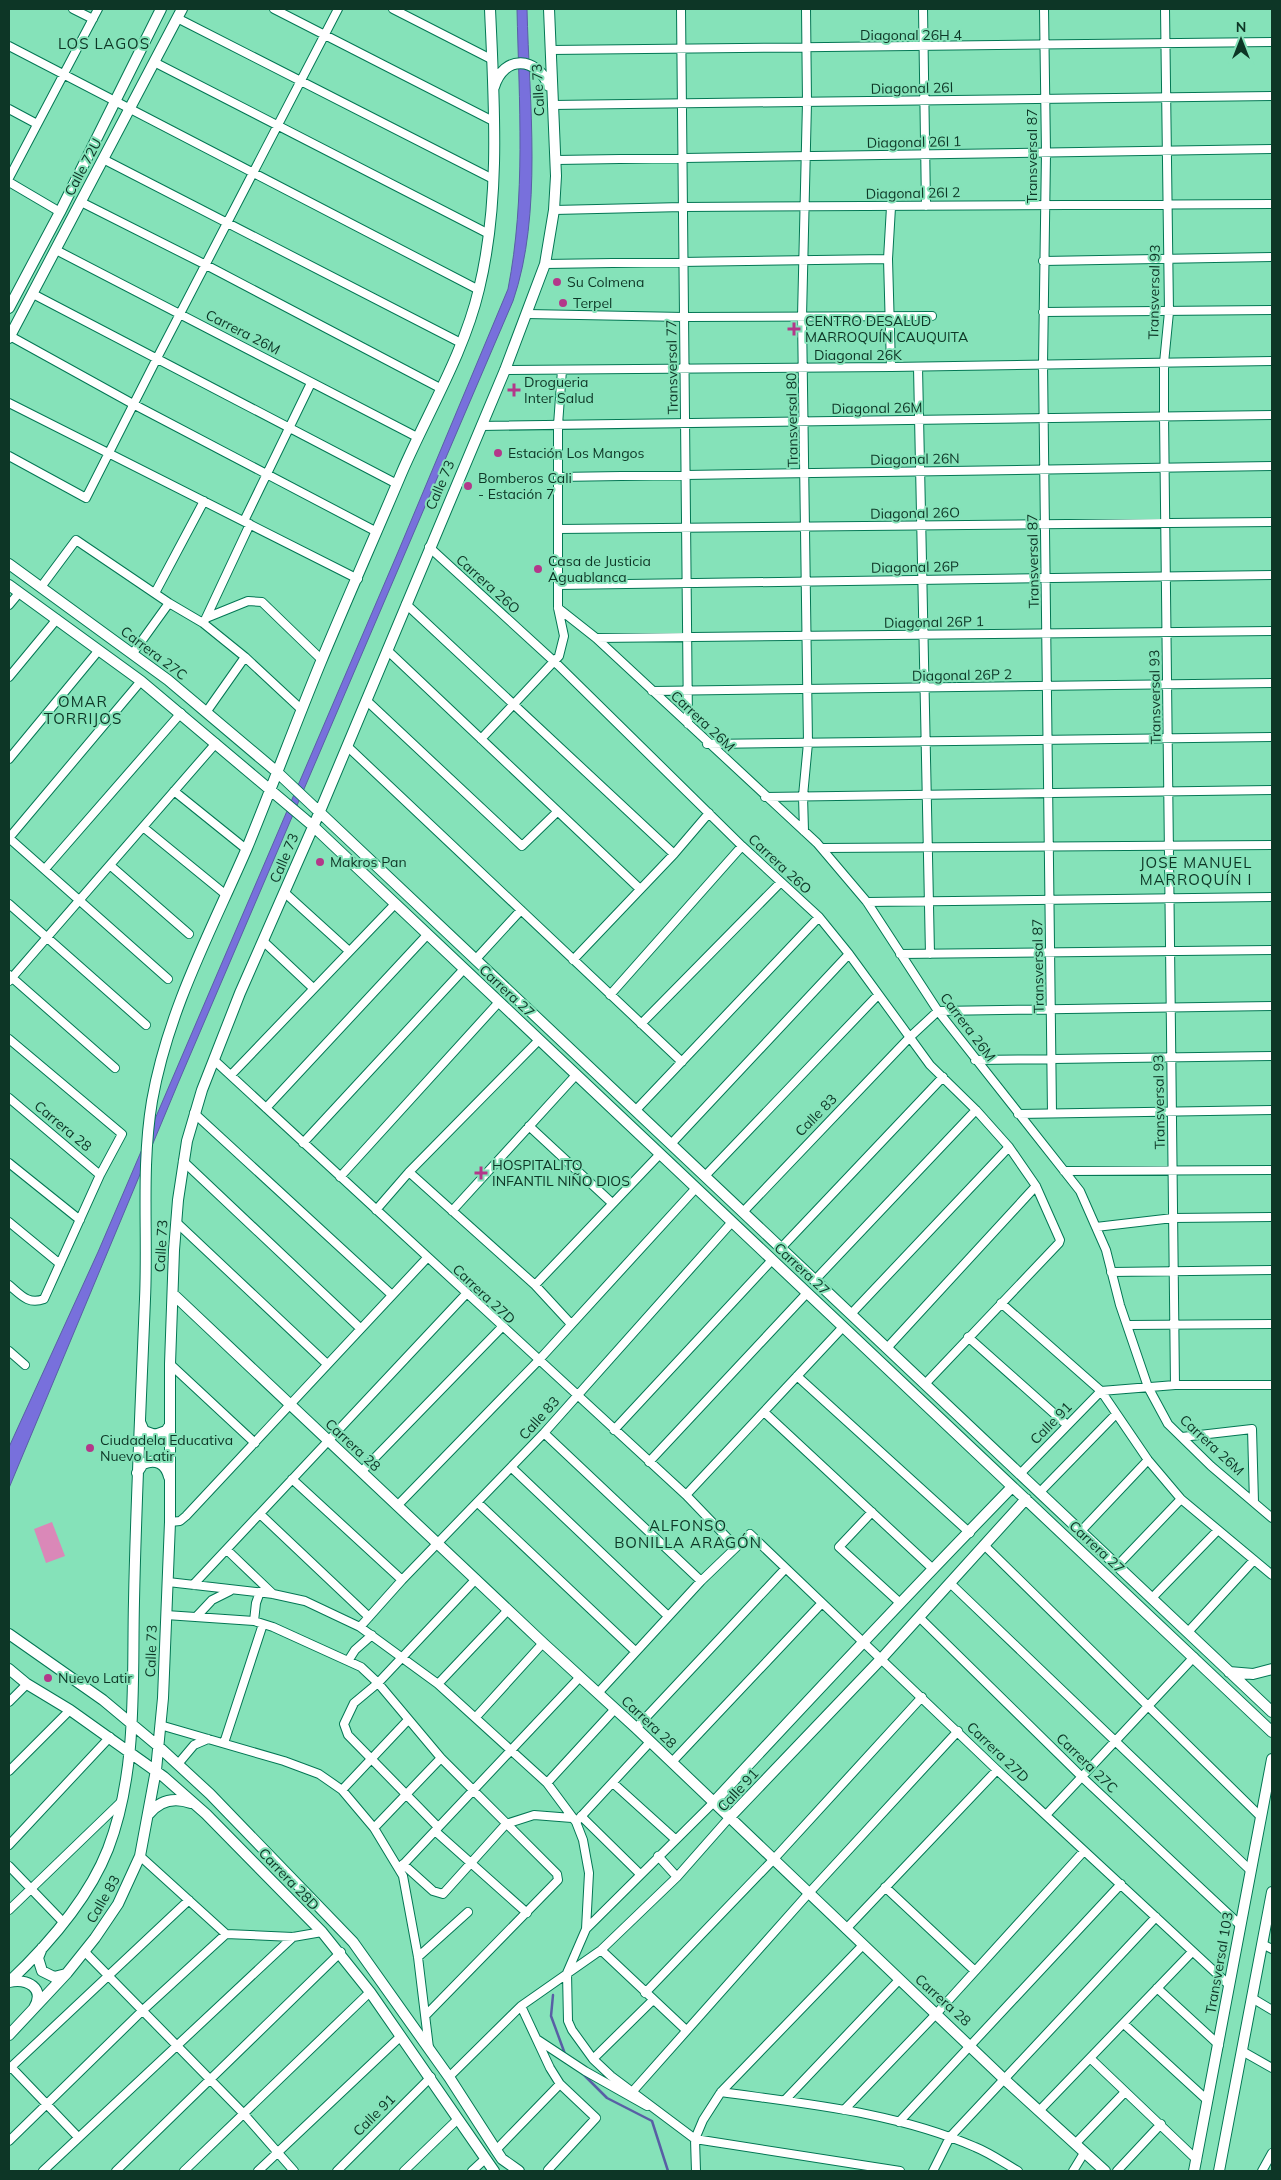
<svg xmlns="http://www.w3.org/2000/svg" width="1281" height="2180" font-family="Mulish,sans-serif">
	<style>
		.green { fill: #da88b8 }
		.water { fill: #7870dc; stroke: #585fa5 }
		.lines { fill: none; stroke-linecap: round; stroke-linejoin: round }
		.stream { stroke: #585fa5; stroke-width: 2.5 }
		.street-casing { stroke: #037754; stroke-width: 10 }
		.secondary-casing { stroke: #037754; stroke-width: 12 }
		.street { stroke: #fff; stroke-width: 8 }
		.secondary { stroke: #fff; stroke-width: 10 }
		.poi-dot { fill: #b3388a; stroke: #85e2b9; stroke-width: 2 }
		.labels { text-anchor: middle; stroke-width: 4; stroke-linejoin: round; paint-order: stroke }
		.street-label { font-size: 14px; fill: #0d3626; stroke: #85e2b9 }
		.poi-label { font-size: 14px; fill: #0d3626; stroke: #85e2b9; text-anchor: start }
		.neighbourhood-label { font-size: 15px; letter-spacing: 1px; fill: #0d3626; stroke: #85e2b9 }
	</style>
	<rect width="100%" height="100%" fill="#85e2b9"/>
	<path class="green" d="M 52,1522 L 65,1556 L 46,1563 L 34,1529 Z"/>
	<path class="water" d="M 517,9 L 527,9 C 529,101 543,214 513,301 L 179,1081 L 9,1488 L 9,1447 L 98,1252 L 398,552 L 508,289 C 526,197 519,102 517,9 Z"/>
	<g class="lines">
		<path class="stream" d="M 553,1995 L 551,2016 L 565,2054
			M 580,2071 L 607,2098 L 652,2121 L 668,2171"/>
		<defs>
			<path id="street" d="M 73,9 L 93,19
				M 274,9 L 493,121
				M 393,9 L 491,59
				M 681,9 L 688,724
				M 923,9 L 926,206
				M 1044,9 L 1046,153 L 1043,365 L 1052,1113
				M 1165,9 L 1169,312 L 1164,363 L 1164,416 L 1175,1385
				M 177,18 L 493,179
				M 9,46 L 479,290
				M 550,50 L 1272,42
				M 154,62 L 489,234
				M 552,105 L 1272,96
				M 9,109 L 37,124
				M 103,159 L 461,343
				M 556,160 L 1272,149
				M 9,178 L 98,9
				M 9,182 L 60,212
				M 81,202 L 206,265 L 440,388
				M 891,207 L 888,259 L 891,367
				M 554,210 L 683,207 L 1272,204
				M 56,250 L 417,437
				M 1043,261 L 1272,257
				M 545,264 L 888,259
				M 33,294 L 397,484
				M 1043,312 L 1272,310
				M 527,314 L 684,317 L 932,316
				M 10,336 L 133,404 L 377,532
				M 918,367 L 930,954
				M 505,370 L 891,367 L 1272,361
				M 9,403 L 358,579
				M 481,426 L 1272,415
				M 9,456 L 86,498 L 156,360 L 338,9
				M 558,477 L 1272,466
				M 244,521 L 311,383
				M 558,529 L 1272,522
				M 429,547 L 558,665 L 742,846 L 819,917 L 849,954 L 930,1065 L 976,1110 L 1009,1147 L 1036,1186 L 1060,1240 L 1059,1243 L 925,1384
				M 558,585 L 1272,575
				M 41,587 L 76,540 L 169,603 L 203,623 L 245,657 L 302,710
				M 155,593 L 204,501
				M 406,604 L 674,854
				M 9,605 L 19,593
				M 558,608 L 596,638 L 817,843 L 867,902 L 938,1011 L 1080,1191 L 1106,1250 L 1120,1305 L 1148,1387 L 1168,1424 L 1211,1466 L 1272,1518
				M 206,618 L 248,601 L 262,602 L 322,660
				M 205,620 L 250,524
				M 596,638 L 1272,631
				M 387,650 L 640,889
				M 133,653 L 169,603
				M 9,677 L 57,619
				M 652,691 L 1272,683
				M 366,700 L 522,846 L 557,812
				M 207,711 L 245,657
				M 481,739 L 559,656 L 564,636 L 558,608 L 558,425 L 562,370
				M 707,744 L 1272,737
				M 347,746 L 682,1062
				M 9,759 L 99,650
				M 174,791 L 246,849
				M 765,797 L 1272,790
				M 143,827 L 225,894
				M 804,831 L 803,796 L 808,743 L 802,317 L 807,102 L 806,9
				M 9,838 L 168,979
				M 9,838 L 141,681
				M 822,848 L 1272,845
				M 111,866 L 189,934
				M 45,869 L 181,713
				M 284,892 L 349,951
				M 867,902 L 1272,897
				M 9,904 L 146,1025
				M 263,941 L 313,988
				M 900,954 L 1272,950
				M 476,959 L 521,910
				M 573,960 L 674,854 L 709,813
				M 9,975 L 115,1068
				M 9,981 L 216,743
				M 610,995 L 742,846
				M 641,1024 L 781,882
				M 9,1039 L 122,1134 L 100,1175 L 44,1299 C 28,1305 21,1295 9,1285
				M 214,1060 L 686,1495 L 736,1547
				M 975,1060 L 1272,1056
				M 231,1075 L 395,904
				M 9,1098 L 100,1175
				M 266,1108 L 427,935
				M 636,1110 L 819,917
				M 194,1113 L 392,1295
				M 1018,1114 L 1272,1110
				M 529,1126 L 612,1203
				M 303,1143 L 464,969
				M 671,1144 L 849,954
				M 183,1161 L 360,1328
				M 9,1163 L 80,1220
				M 1064,1171 L 1272,1170
				M 409,1172 L 535,1285 L 571,1324
				M 705,1176 L 878,995
				M 340,1177 L 499,1002
				M 376,1210 L 409,1172 L 539,1040
				M 452,1211 L 576,1075
				M 743,1212 L 910,1037 L 938,1011 L 1272,1006
				M 9,1222 L 60,1264
				M 176,1222 L 327,1364
				M 1096,1227 L 1173,1218 L 1272,1217
				M 781,1248 L 943,1077
				M 1111,1272 L 1272,1270
				M 815,1280 L 976,1110
				M 535,1285 L 660,1154
				M 1001,1303 L 1101,1391 L 1148,1460 L 1181,1499 L 1272,1575
				M 851,1314 L 1009,1147
				M 1127,1325 L 1272,1324
				M 968,1337 L 1067,1425
				M 887,1348 L 1036,1186
				M 9,1351 L 25,1365
				M 170,1364 L 255,1443
				M 797,1376 L 970,1533
				M 1101,1391 L 1175,1385 L 1272,1385
				M 764,1412 L 933,1569
				M 614,1430 L 772,1260
				M 544,1433 L 701,1581
				M 1182,1437 L 1252,1429 L 1254,1502
				M 649,1462 L 807,1293
				M 512,1468 L 668,1616
				M 361,1472 L 502,1327
				M 1020,1474 L 1101,1391
				M 292,1479 L 402,1580
				M 1040,1492 L 1116,1414
				M 686,1495 L 843,1327
				M 478,1503 L 635,1651
				M 397,1506 L 538,1361 L 696,1188
				M 872,1512 L 839,1547 L 899,1602
				M 260,1514 L 369,1617
				M 170,1522 L 180,1521 L 186,1516 L 427,1258
				M 1081,1531 L 1148,1460
				M 984,1545 L 1261,1817
				M 227,1550 L 273,1594
				M 1117,1566 L 1181,1499
				M 168,1582 L 273,1594 L 305,1601 L 360,1627 L 438,1684 L 547,1783 L 576,1822 L 583,1840 L 589,1873 L 586,1929 L 567,1973 L 568,2021 L 572,2030 L 593,2059 L 611,2076 L 695,2139 L 696,2171
				M 950,1583 L 1250,1870
				M 193,1585 L 466,1294
				M 1152,1598 L 1218,1530
				M 166,1615 L 254,1621 L 273,1627 L 361,1667 L 378,1683 L 441,1758 L 557,1874 L 558,1880 L 426,2015
				M 197,1616 L 212,1600 L 230,1591
				M 919,1617 L 1082,1777 L 1240,1925
				M 254,1621 L 256,1603 L 260,1592
				M 360,1627 L 402,1580 L 544,1433 L 732,1222
				M 1188,1632 L 1254,1560
				M 348,1661 L 355,1650 L 372,1635
				M 438,1684 L 508,1610
				M 598,1693 L 701,1581 L 750,1534 L 997,1770 L 1229,1985
				M 9,1702 L 27,1684
				M 476,1717 L 543,1643
				M 160,1725 L 284,1761 L 319,1774 L 342,1790 L 374,1828 L 403,1876 L 418,1957 L 429,2048
				M 636,1728 L 785,1569
				M 224,1743 L 263,1624
				M 672,1762 L 822,1603
				M 178,1764 L 194,1745 L 208,1739
				M 9,1771 L 70,1710
				M 547,1783 L 615,1709
				M 613,1783 L 675,1839
				M 342,1790 L 408,1720
				M 1046,1815 L 1194,1657
				M 581,1816 L 640,1874
				M 576,1822 L 650,1742
				M 438,1827 L 348,1735 L 344,1724 L 354,1703 L 378,1683 L 476,1579
				M 374,1828 L 441,1758
				M 435,1831 L 527,1913
				M 9,1845 L 110,1737
				M 140,1856 L 226,1934 L 293,1937 L 322,1932
				M 658,1856 L 677,1877
				M 403,1864 L 433,1891 L 443,1894 L 506,1824 L 534,1815 L 572,1818
				M 9,1866 L 64,1923
				M 399,1869 L 580,1677
				M 885,1887 L 975,1971
				M 9,1910 L 121,1802
				M 586,1929 L 713,1803
				M 846,1929 L 997,1770
				M 1262,1944 L 1272,1949
				M 863,1945 L 721,2092 L 703,2120 L 695,2139 L 900,2171
				M 601,1950 L 686,2030
				M 85,1952 L 243,2113 L 294,2171
				M 418,1957 L 468,1912
				M 1157,1988 L 1219,2045
				M 645,1993 L 773,1860 L 922,1697
				M 1252,1998 L 1272,2010
				M 521,2006 L 550,2068 L 560,2084 L 596,2118 L 548,2170
				M 1124,2024 L 1207,2100
				M 538,2040 L 585,2071 L 647,2106
				M 1242,2051 L 1272,2068
				M 1090,2058 L 1197,2160
				M 593,2059 L 653,2000
				M 11,2067 L 78,2137
				M 9,2069 L 189,1900
				M 449,2077 L 521,2006 L 601,1950 L 677,1877 L 729,1818
				M 633,2091 L 808,1894 L 958,1731
				M 721,2092 C 806,2104 895,2112 975,2147 C 990,2153 1004,2163 1018,2171
				M 785,2100 L 899,1980
				M 844,2110 L 937,2013 L 1084,1851
				M 1039,2111 L 1192,1952
				M 899,2122 L 1121,1884
				M 9,2141 L 143,2010 L 226,1934
				M 1075,2144 L 1125,2092
				M 496,2150 L 560,2084
				M 43,2171 L 293,1937
				M 116,2171 L 341,1952
				M 184,2171 L 370,1992
				M 258,2171 L 401,2036
				M 337,2171 L 431,2077
				M 404,2171 L 458,2119
				M 472,2171 L 485,2159
				M 933,2171 L 950,2137 L 1156,1917
				M 1073,2171 L 1084,2153
				M 1117,2171 L 1161,2124
				M 1262,2171 L 1272,2153"/>
			<path id="secondary" d="M 494,87 C 504,54 537,57 549,86
				M 9,308 L 60,212 L 161,9
				M 9,338 L 182,9
				M 9,564 L 168,680 L 277,772 L 1272,1712
				M 9,585 L 141,681 L 313,826 L 1272,1732
				M 173,1294 L 543,1643 L 636,1728 L 1004,2079 L 1105,2171
				M 140,1422 L 144,1431 L 155,1435 L 166,1431 L 170,1425
				M 137,1473 L 143,1464 C 156,1458 166,1464 169,1477
				M 9,1634 L 103,1700 L 158,1746 L 210,1794 L 353,1942 L 449,2077 L 496,2150 L 502,2159 L 519,2171
				M 9,1669 L 27,1684 L 70,1710 L 164,1777 L 206,1814 L 322,1932 L 370,1992 L 494,2171
				M 1229,1672 L 1253,1674 L 1272,1669
				M 713,1803 C 812,1696 911,1591 1012,1487
				M 149,1814 C 160,1800 174,1797 191,1803
				M 729,1818 L 882,1658 L 1026,1499
				M 42,1948 L 38,1958 L 42,1971 L 54,1977 L 66,1974
				M 9,1982 C 48,1945 88,1900 108,1849 C 138,1771 132,1683 134,1601 C 136,1500 141,1400 145,1299 C 148,1232 141,1167 152,1101 C 168,1010 211,931 247,848 C 272,787 295,725 320,664 C 347,599 375,536 402,472 C 428,412 464,353 479,289 C 501,199 494,101 490,9
				M 9,1982 C 27,1978 46,1988 34,2008
				M 9,2035 L 67,1973 L 95,1938 L 118,1904 L 140,1856 L 156,1770 L 163,1698 L 170,1522 L 170,1364 L 174,1250 L 178,1200 L 187,1141 L 202,1090 L 240,993 L 320,811 L 505,370 L 545,264 L 554,210 L 556,176 L 549,9
				M 1194,2171 L 1272,1759
				M 1219,2171 L 1272,1892"/>
		</defs>
		<use href="#street" class="street-casing"/>
		<use href="#secondary" class="secondary-casing"/>
		<use href="#street" class="street"/>
		<use href="#secondary" class="secondary"/>
	</g>
	<g class="poi-dot">
		<circle cx="557" cy="282" r="5"/>
		<circle cx="563" cy="303" r="5"/>
		<path d="M791.5 321.5h5v5h5v5h-5v5h-5v-5h-5v-5h5z"/>
		<path d="M511.5 382.5h5v5h5v5h-5v5h-5v-5h-5v-5h5z"/>
		<circle cx="498" cy="453" r="5"/>
		<circle cx="468" cy="486" r="5"/>
		<circle cx="538" cy="569" r="5"/>
		<circle cx="320" cy="862" r="5"/>
		<path d="M478.5 1165.5h5v5h5v5h-5v5h-5v-5h-5v-5h5z"/>
		<circle cx="90" cy="1448" r="5"/>
		<circle cx="48" cy="1678" r="5"/>
	</g>
	<g class="labels">
		<g class="street-label">
			<text x="911" y="40">Diagonal 26H 4</text>
			<text transform="translate(912 88) rotate(-1)" y="5">Diagonal 26I</text>
			<text transform="translate(538 90) rotate(-93)" y="5">Calle 73</text>
			<text transform="translate(914 142) rotate(-1)" y="5">Diagonal 26I 1</text>
			<text transform="translate(1032 156) rotate(-90)" y="5">Transversal 87</text>
			<text transform="translate(83 167) rotate(-62)" y="5">Calle 72U</text>
			<text transform="translate(913 193) rotate(-1)" y="5">Diagonal 26I 2</text>
			<text transform="translate(1154 292) rotate(-89)" y="5">Transversal 93</text>
			<text transform="translate(243 332) rotate(27)" y="5">Carrera 26M</text>
			<text x="858" y="360">Diagonal 26K</text>
			<text transform="translate(672 367) rotate(-91)" y="5">Transversal 77</text>
			<text transform="translate(877 408) rotate(-1)" y="5">Diagonal 26M</text>
			<text transform="translate(792 420) rotate(-91)" y="5">Transversal 80</text>
			<text transform="translate(915 459) rotate(-1)" y="5">Diagonal 26N</text>
			<text transform="translate(440 485) rotate(-67)" y="5">Calle 73</text>
			<text transform="translate(915 513) rotate(-1)" y="5">Diagonal 26O</text>
			<text transform="translate(1033 561) rotate(-91)" y="5">Transversal 87</text>
			<text transform="translate(915 567) rotate(-1)" y="5">Diagonal 26P</text>
			<text transform="translate(488 584) rotate(42)" y="5">Carrera 26O</text>
			<text transform="translate(934 622) rotate(-1)" y="5">Diagonal 26P 1</text>
			<text transform="translate(154 653) rotate(37)" y="5">Carrera 27C</text>
			<text transform="translate(962 675) rotate(-1)" y="5">Diagonal 26P 2</text>
			<text transform="translate(1155 697) rotate(-91)" y="5">Transversal 93</text>
			<text transform="translate(703 721) rotate(43)" y="5">Carrera 26M</text>
			<text transform="translate(284 858) rotate(-67)" y="5">Calle 73</text>
			<text transform="translate(780 864) rotate(43)" y="5">Carrera 26O</text>
			<text transform="translate(1038 966) rotate(-91)" y="5">Transversal 87</text>
			<text transform="translate(507 991) rotate(43)" y="5">Carrera 27</text>
			<text transform="translate(968 1027) rotate(53)" y="5">Carrera 26M</text>
			<text transform="translate(1159 1102) rotate(-91)" y="5">Transversal 93</text>
			<text transform="translate(816 1115) rotate(-46)" y="5">Calle 83</text>
			<text transform="translate(63 1126) rotate(40)" y="5">Carrera 28</text>
			<text transform="translate(161 1246) rotate(-87)" y="5">Calle 73</text>
			<text transform="translate(802 1269) rotate(43)" y="5">Carrera 27</text>
			<text transform="translate(484 1294) rotate(43)" y="5">Carrera 27D</text>
			<text transform="translate(539 1418) rotate(-48)" y="5">Calle 83</text>
			<text transform="translate(1051 1423) rotate(-46)" y="5">Calle 91</text>
			<text transform="translate(353 1445) rotate(43)" y="5">Carrera 28</text>
			<text transform="translate(1212 1445) rotate(43)" y="5">Carrera 26M</text>
			<text transform="translate(1097 1547) rotate(43)" y="5">Carrera 27</text>
			<text transform="translate(151 1651) rotate(-88)" y="5">Calle 73</text>
			<text transform="translate(649 1722) rotate(43)" y="5">Carrera 28</text>
			<text transform="translate(998 1752) rotate(44)" y="5">Carrera 27D</text>
			<text transform="translate(1087 1763) rotate(44)" y="5">Carrera 27C</text>
			<text transform="translate(738 1790) rotate(-47)" y="5">Calle 91</text>
			<text transform="translate(289 1879) rotate(46)" y="5">Carrera 28D</text>
			<text transform="translate(103 1899) rotate(-60)" y="5">Calle 83</text>
			<text transform="translate(1219 1963) rotate(-80)" y="5">Transversal 103</text>
			<text transform="translate(943 2000) rotate(42)" y="5">Carrera 28</text>
			<text transform="translate(374 2115) rotate(-45)" y="5">Calle 91</text>
		</g>
		<g class="poi-label">
			<text x="567" y="287">Su Colmena</text>
			<text x="573" y="308">Terpel</text>
			<text x="805" y="326">CENTRO DESALUD<tspan x="805" dy="16">MARROQUÍN CAUQUITA</tspan></text>
			<text x="524" y="387">Drogueria<tspan x="524" dy="16">Inter Salud</tspan></text>
			<text x="508" y="458">Estación Los Mangos</text>
			<text x="478" y="483">Bomberos Cali<tspan x="478" dy="16">- Estación 7</tspan></text>
			<text x="548" y="566">Casa de Justicia<tspan x="548" dy="16">Aguablanca</tspan></text>
			<text x="330" y="867">Makros Pan</text>
			<text x="492" y="1170">HOSPITALITO<tspan x="492" dy="16">INFANTIL NIÑO DIOS</tspan></text>
			<text x="100" y="1445">Ciudadela Educativa<tspan x="100" dy="16">Nuevo Latir</tspan></text>
			<text x="58" y="1683">Nuevo Latir</text>
		</g>
		<g class="neighbourhood-label">
			<text x="104" y="49">LOS LAGOS</text>
			<text x="83" y="707">OMAR<tspan x="83" dy="17">TORRIJOS</tspan></text>
			<text x="1196" y="868">JOSE MANUEL<tspan x="1196" dy="17">MARROQUÍN I</tspan></text>
			<text x="688" y="1531">ALFONSO<tspan x="688" dy="17">BONILLA ARAGÓN</tspan></text>
		</g>
	</g>
	<rect width="1281" height="2180" fill="none" stroke="#0d3626" stroke-width="20"/>
	<g transform="translate(1241 40)" stroke="#85e2b9" stroke-width="4" paint-order="stroke">
	<path d="M0-4L9 19L0 12L-9 19Z" fill="#0d3626"/>
	<text y="-8" font-size="14" font-weight="bold" text-anchor="middle" fill="#0d3626">N</text>
	</g>
</svg>
